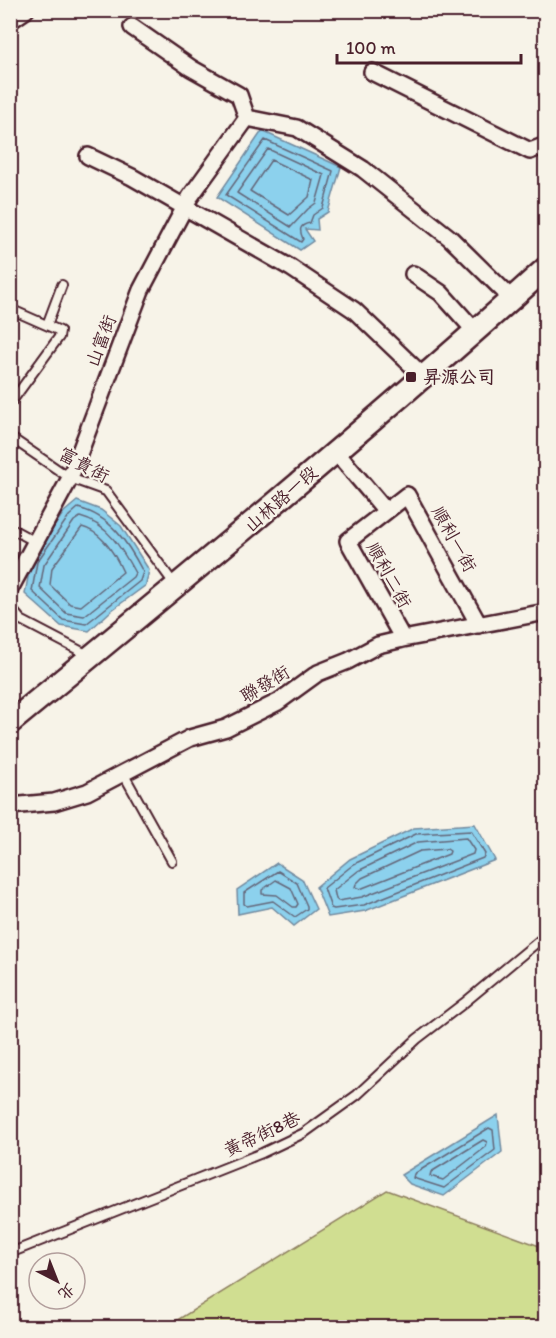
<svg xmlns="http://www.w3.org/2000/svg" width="556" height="1338" font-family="Itim,'LXGW WenKai TC',sans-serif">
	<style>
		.green { fill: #d0de91; stroke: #8d7e5e; stroke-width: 1.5 }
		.water { fill: #8cd1ed; stroke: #728a9f; stroke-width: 1.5 }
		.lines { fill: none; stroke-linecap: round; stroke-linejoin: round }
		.shore { stroke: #646679; stroke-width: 1.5 }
		.service-casing { stroke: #4a1f2b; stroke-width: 12 }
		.minor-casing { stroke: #4a1f2b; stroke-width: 20 }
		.secondary-casing { stroke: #4a1f2b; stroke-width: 26 }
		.service { stroke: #f7f3e8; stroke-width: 8 }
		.minor { stroke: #f7f3e8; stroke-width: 15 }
		.secondary { stroke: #f7f3e8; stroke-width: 21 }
		.poi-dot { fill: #4a1f2b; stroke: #f7f3e8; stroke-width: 2 }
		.labels { text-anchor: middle; stroke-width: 4.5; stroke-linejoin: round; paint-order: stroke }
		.street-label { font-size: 18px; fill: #4a1f2b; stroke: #f7f3e8 }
		.poi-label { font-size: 18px; font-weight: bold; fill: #4a1f2b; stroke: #f7f3e8; text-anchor: start }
	</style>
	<rect width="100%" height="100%" fill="#f7f3e8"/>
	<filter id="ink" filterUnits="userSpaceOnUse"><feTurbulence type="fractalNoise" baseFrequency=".0167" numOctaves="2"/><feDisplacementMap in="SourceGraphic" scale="12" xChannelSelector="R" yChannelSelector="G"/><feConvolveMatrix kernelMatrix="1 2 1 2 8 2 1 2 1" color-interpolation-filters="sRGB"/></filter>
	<g filter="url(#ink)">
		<path class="green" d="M 387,1190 L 545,1248 L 545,1327 L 166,1327 Z"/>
		<path class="water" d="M 262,131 L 341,167 L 328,212 L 317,219 L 318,230 L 305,229 L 313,241 L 300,250 L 217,197 Z
			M 77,501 L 101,510 L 121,526 L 149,570 L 146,585 L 112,610 L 89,631 L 61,626 L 25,594 L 31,560 L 64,512 Z
			M 475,824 L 495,860 L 365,911 L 328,917 L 316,887 L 350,859 L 414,828 Z
			M 277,863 L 302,879 L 316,909 L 294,926 L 272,907 L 238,914 L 237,890 Z
			M 498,1115 L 502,1152 L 444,1196 L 410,1184 L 401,1175 Z"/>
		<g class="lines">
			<path class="shore" d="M 265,140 L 333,171 L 323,208 L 313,215 L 310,223 C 299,225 299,230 303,239 L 301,242 L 226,195 Z
				M 268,149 L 324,175 L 316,203 L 308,209 L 291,227 L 237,193 Z
				M 271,160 L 313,180 L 309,197 L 289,215 L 250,191 Z
				M 78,508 C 111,516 128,543 143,572 L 140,581 L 86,624 L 63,620 L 32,591 L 37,562 L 69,516 Z
				M 80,517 C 108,524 122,549 135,573 L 133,577 L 84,616 L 66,613 L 40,588 L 44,565 L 74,521 Z
				M 82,527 C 102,532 115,554 123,572 L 81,606 L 70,604 L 50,585 L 52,568 Z
				M 471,831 L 485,854 L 483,858 L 364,905 L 334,909 L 331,908 L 324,888 L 354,864 L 416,834 Z
				M 466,838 L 474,850 L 473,854 L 362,897 L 338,901 L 336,899 L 334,890 L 358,871 L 418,842 Z
				M 447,849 L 450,851 L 449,854 L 360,889 L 355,887 L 356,884 L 362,878 L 420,851 Z
				M 278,871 L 297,883 L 307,906 L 307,909 L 295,917 L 273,901 L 247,906 L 244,904 L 244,893 Z
				M 276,880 L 291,888 L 298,904 L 296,907 L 293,907 L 277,895 L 262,894 L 262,890 Z
				M 489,1128 L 493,1130 L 495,1150 L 444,1188 L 413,1178 L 414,1174 Z
				M 483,1140 L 487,1142 L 486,1147 L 443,1180 L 430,1176 L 431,1172 Z"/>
			<defs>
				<path id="service" d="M 10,253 L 12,248
					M 10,309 L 60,331 L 59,337 L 10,404
					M 47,325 L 62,285
					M 10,437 L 70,478 L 106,491 L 175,585
					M 10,528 L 36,542
					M 10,607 L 21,620 L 90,656
					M 123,773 L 172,861
					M 10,1253 L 262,1153 L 304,1133 L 357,1095 L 417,1039 L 464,1003 L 546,935"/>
				<path id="minor" d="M 10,21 L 26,10
					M 132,27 L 191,68 L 239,95 L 247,118 L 297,128 L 363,169 L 450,238 L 512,299
					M 372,72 L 530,151 L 546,145
					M 88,156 L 132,177 L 291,268 L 354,310 L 424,377
					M 413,274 L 441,293 L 475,331
					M 336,452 L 386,511
					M 10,589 L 70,478 L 141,290 L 190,197 L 247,118
					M 403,639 L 348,541 L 407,495 L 479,625
					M 10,806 L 54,802 L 87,792 L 190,738 L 226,728 L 278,702 L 318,673 L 348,661 L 378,645 L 403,639 L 546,612"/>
				<path id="secondary" d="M 10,723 C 191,574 372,425 546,268"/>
			</defs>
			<use href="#service" class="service-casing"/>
			<use href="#minor" class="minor-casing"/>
			<use href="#secondary" class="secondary-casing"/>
			<use href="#service" class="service"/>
			<use href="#minor" class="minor"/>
			<use href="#secondary" class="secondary"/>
		</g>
	</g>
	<rect class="poi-dot" x="405" y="371" width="12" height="12" rx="3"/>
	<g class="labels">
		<g class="street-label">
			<text transform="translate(101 341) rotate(-69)" y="6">山富街</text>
			<text transform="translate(84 465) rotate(28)" y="6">富貴街</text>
			<text transform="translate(281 499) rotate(-41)" y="6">山林路一段</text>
			<text transform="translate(454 539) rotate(61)" y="6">順利一街</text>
			<text transform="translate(389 575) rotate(61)" y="6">順利二街</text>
			<text transform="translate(265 684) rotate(-31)" y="6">聯發街</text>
			<text transform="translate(262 1134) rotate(-25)" y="6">黃帝街8巷</text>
		</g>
		<g class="poi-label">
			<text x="423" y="383">昇源公司</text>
		</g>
	</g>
	<rect width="556" height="1338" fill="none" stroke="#f7f3e8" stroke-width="36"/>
	<rect x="18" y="18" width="520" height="1302" fill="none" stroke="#4a1f2b" stroke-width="2" filter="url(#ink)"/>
	<g transform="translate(57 1281) rotate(138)"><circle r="28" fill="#f7f3e8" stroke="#b29e9c" stroke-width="1.5"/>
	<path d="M0-4.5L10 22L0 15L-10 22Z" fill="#4a1f2b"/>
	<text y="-9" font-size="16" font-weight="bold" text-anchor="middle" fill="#4a1f2b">北</text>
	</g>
	<path d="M337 54v9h184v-9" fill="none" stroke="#4a1f2b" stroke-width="3"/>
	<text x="346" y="54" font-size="18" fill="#4a1f2b" stroke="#f7f3e8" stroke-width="4.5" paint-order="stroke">100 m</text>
</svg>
